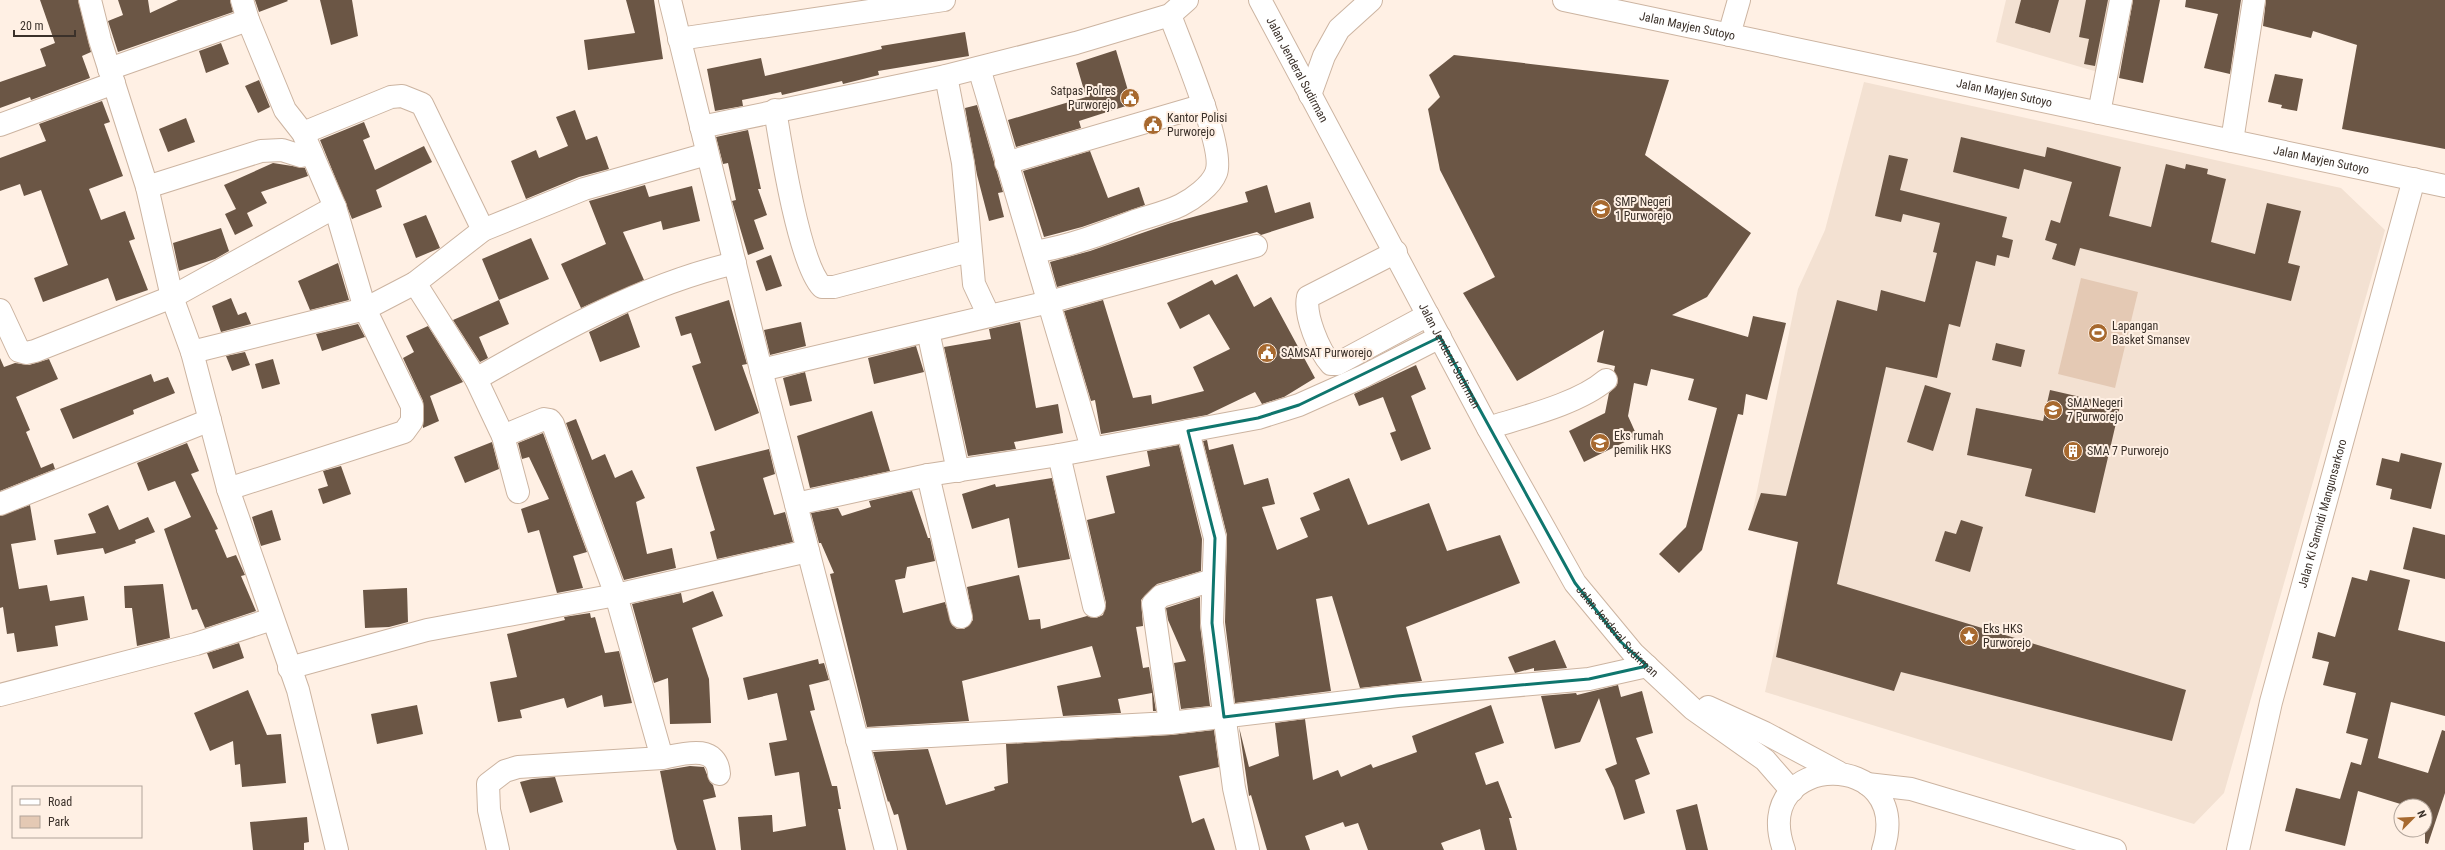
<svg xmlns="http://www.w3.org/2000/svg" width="2445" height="850" font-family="'Roboto Condensed',sans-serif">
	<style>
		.built { fill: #f3e1d2 }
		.green { fill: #e4c9b4 }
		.building { fill: #6b5645 }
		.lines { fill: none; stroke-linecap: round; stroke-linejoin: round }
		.minor-casing { stroke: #ccb4a1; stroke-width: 24 }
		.major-casing { stroke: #ccb4a1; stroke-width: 24 }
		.minor { stroke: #fff; stroke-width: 22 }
		.major { stroke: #fff; stroke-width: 22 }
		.marked { fill: none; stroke: #0f766e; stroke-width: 3; stroke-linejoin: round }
		.labels { text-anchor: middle; stroke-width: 4; stroke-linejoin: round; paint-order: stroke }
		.street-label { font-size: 12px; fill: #3b312a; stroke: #fff0e4 }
		.poi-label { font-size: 12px; fill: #3b312a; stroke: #fff0e4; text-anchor: start }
	</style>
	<rect width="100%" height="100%" fill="#fff0e4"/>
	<path class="built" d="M 2006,0 L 2115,0 L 2101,73 L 1996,42 Z
		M 1864,82 L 2341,188 L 2385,230 L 2224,793 L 2194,824 L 1765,692 L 1798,542 L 1749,530 L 1798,289 L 1825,230 Z"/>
	<path class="green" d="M 2081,278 L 2138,292 L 2115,388 L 2058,374 Z"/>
	<path class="building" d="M 40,0 L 78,0 L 91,52 L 82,56 L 90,78 L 31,100 L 30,97 L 0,108 L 0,82 L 46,66 L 40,49 L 55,43 Z
		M 118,0 L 148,0 L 150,13 L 178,0 L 230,0 L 233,12 L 118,52 L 108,21 L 123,15 Z
		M 255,0 L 287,0 L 288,1 L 259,12 Z
		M 320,0 L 352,0 L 358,36 L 331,45 Z
		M 626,0 L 654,0 L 663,59 L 588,70 L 584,40 L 635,33 Z
		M 2021,0 L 2059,0 L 2050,33 L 2015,23 Z
		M 2086,0 L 2108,0 L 2095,66 L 2084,64 L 2089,39 L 2079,37 Z
		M 2133,0 L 2160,0 L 2143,83 L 2119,78 Z
		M 2186,0 L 2241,0 L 2230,74 L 2204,68 L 2218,14 L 2185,7 Z
		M 2266,0 L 2445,0 L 2445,149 L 2342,129 L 2357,45 L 2313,31 L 2311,38 L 2263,26 Z
		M 965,32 L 969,56 L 878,71 L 879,75 L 843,84 L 842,81 L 782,95 L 781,92 L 742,100 L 743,106 L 715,111 L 707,69 L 761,58 L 765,76 L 882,49 L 881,46 Z
		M 221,43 L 229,64 L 206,73 L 199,51 Z
		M 1116,50 L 1132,104 L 1079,121 L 1081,128 L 1016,147 L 1008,120 L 1086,97 L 1076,63 Z
		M 1454,55 L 1669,80 L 1645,155 L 1751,233 L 1707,297 L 1672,315 L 1748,337 L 1753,316 L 1786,323 L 1767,400 L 1746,394 L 1743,415 L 1738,414 L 1702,550 L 1679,573 L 1659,554 L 1686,527 L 1717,408 L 1688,400 L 1694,379 L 1651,369 L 1647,386 L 1634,383 L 1628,416 L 1637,436 L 1584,462 L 1569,431 L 1605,413 L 1609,393 L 1617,385 L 1618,379 L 1614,371 L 1615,366 L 1597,362 L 1604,330 L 1517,381 L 1463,293 L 1495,277 L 1440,170 L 1428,109 L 1440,97 L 1429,75 Z
		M 2275,74 L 2303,79 L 2297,111 L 2281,108 L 2282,105 L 2268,102 Z
		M 259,80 L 270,107 L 258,113 L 245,86 Z
		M 102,101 L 110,122 L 104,124 L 123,176 L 89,189 L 101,220 L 125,211 L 135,239 L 129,241 L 148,290 L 116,301 L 108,278 L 43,302 L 34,278 L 68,265 L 41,190 L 24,196 L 20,184 L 0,191 L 0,158 L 46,141 L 39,124 Z
		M 977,105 L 1003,192 L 998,193 L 1004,217 L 989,221 L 977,175 L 965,108 Z
		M 575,110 L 586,140 L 597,136 L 609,169 L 579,177 L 526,199 L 511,161 L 536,150 L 539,158 L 568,146 L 556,117 Z
		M 186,118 L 195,142 L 168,152 L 159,129 Z
		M 364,122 L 370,137 L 363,140 L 375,170 L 424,146 L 432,162 L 376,190 L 382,207 L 352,219 L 320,140 Z
		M 748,130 L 761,189 L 758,189 L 767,215 L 754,220 L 764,249 L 748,255 L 732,201 L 736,200 L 728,163 L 723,164 L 716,137 Z
		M 1961,137 L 2045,157 L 2047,147 L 2121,167 L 2109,216 L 2151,227 L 2166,164 L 2185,169 L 2186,164 L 2208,169 L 2207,174 L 2226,179 L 2211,242 L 2255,254 L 2267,203 L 2301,211 L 2288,263 L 2300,266 L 2291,301 L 2080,248 L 2075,266 L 2052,259 L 2057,244 L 2045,240 L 2051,220 L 2060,223 L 2072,182 L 2024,169 L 2019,189 L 1953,172 Z
		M 1090,151 L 1108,198 L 1139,187 L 1145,205 L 1082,227 L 1044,237 L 1023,171 Z
		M 1889,155 L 1908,159 L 1900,190 L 2007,217 L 2002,237 L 2013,240 L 2009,258 L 1997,255 L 1995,266 L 1976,261 L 1960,327 L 1949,324 L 1937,378 L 1886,367 L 1837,584 L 2186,690 L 2172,741 L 1901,672 L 1894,691 L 1776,657 L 1798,542 L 1748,530 L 1761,493 L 1786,496 L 1837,300 L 1877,311 L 1881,290 L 1925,302 L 1937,253 L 1933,252 L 1940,223 L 1903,214 L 1901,222 L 1875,216 Z
		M 273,163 L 305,168 L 308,176 L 261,192 L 267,203 L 247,213 L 253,226 L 235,235 L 225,214 L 236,209 L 224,185 Z
		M 645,185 L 649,197 L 692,186 L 700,221 L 663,230 L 661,221 L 623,232 L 644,280 L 581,308 L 561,264 L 606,244 L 589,201 Z
		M 1267,185 L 1275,213 L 1310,202 L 1314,218 L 1261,235 L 1257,232 L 1057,287 L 1050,262 L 1090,251 L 1171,223 L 1248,202 L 1245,192 Z
		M 426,215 L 440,248 L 416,258 L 403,224 Z
		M 221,228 L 229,251 L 215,259 L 179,271 L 173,243 Z
		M 531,238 L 549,279 L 499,300 L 482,259 Z
		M 771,255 L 782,286 L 766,291 L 756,261 Z
		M 338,263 L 349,300 L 310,310 L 298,281 Z
		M 1237,274 L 1254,307 L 1271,297 L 1315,378 L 1284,397 L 1262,404 L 1255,392 L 1207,415 L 1101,434 L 1095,400 L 1091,401 L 1064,311 L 1103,300 L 1133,398 L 1151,395 L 1152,404 L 1204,391 L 1193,367 L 1230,349 L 1209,314 L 1180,329 L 1167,303 L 1212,280 L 1215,285 Z
		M 231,298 L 238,315 L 246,312 L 251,324 L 221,332 L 212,306 Z
		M 499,300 L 509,324 L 479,337 L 488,358 L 480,362 L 453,320 Z
		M 729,300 L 747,364 L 742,365 L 759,413 L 715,431 L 692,366 L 701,363 L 691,333 L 681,336 L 675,317 Z
		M 628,313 L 640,347 L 600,362 L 589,332 Z
		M 801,322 L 806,346 L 770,355 L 764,330 Z
		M 1020,322 L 1036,408 L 1058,404 L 1063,433 L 1014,442 L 1016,449 L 968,456 L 944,347 L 991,339 L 989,329 Z
		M 358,324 L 365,337 L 322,351 L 316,334 Z
		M 428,326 L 463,382 L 430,396 L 439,421 L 423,428 L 423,401 L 403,358 L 414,352 L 406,336 Z
		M 1996,343 L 2025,350 L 2021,367 L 1992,360 Z
		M 916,346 L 924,372 L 874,384 L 868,358 Z
		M 245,352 L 250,365 L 232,371 L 226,356 Z
		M 0,358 L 4,367 L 15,363 L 29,365 L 49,359 L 58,379 L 16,397 L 30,430 L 26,432 L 41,468 L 53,463 L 55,469 L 0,491 Z
		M 273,359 L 280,384 L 262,389 L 255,364 Z
		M 1416,365 L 1426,389 L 1411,396 L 1431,449 L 1401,461 L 1390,433 L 1396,431 L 1383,397 L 1359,406 L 1354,394 Z
		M 805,372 L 812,401 L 790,406 L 783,378 Z
		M 151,374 L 154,382 L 168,377 L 175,393 L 133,410 L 134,414 L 73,439 L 60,409 Z
		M 1925,385 L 1951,393 L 1933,451 L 1907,442 Z
		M 2050,390 L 2120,406 L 2095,513 L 2025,496 L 2032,469 L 1967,455 L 1976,408 L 2043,421 Z
		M 872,411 L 890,471 L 810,488 L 797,436 Z
		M 576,419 L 592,460 L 605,454 L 615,478 L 632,470 L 645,498 L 636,502 L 647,554 L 672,548 L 676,568 L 624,580 L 566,423 Z
		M 543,433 L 587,552 L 573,556 L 583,588 L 557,593 L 539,530 L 528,533 L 521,509 L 549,499 L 529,457 L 522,459 L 518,443 Z
		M 1207,440 L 1209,450 L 1233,444 L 1244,485 L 1268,478 L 1275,504 L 1262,507 L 1277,550 L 1308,537 L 1300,518 L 1320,510 L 1313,493 L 1349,478 L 1368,525 L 1429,503 L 1447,551 L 1500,535 L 1520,583 L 1406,627 L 1422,681 L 1360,688 L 1332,596 L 1316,599 L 1331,691 L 1235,703 L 1225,622 L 1227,535 L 1203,441 Z
		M 492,442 L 499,469 L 465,483 L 454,457 Z
		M 187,443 L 199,471 L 191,474 L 218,529 L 215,530 L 227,558 L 236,555 L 245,575 L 241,576 L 256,611 L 205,628 L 197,609 L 192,610 L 164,529 L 191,517 L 175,481 L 148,491 L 137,463 Z
		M 1179,445 L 1202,539 L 1201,571 L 1157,584 L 1141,600 L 1143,626 L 1136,627 L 1143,668 L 1149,667 L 1156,711 L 1153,711 L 1152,693 L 1118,699 L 1121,713 L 1063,716 L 1057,686 L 1101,677 L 1092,646 L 962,681 L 969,721 L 867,727 L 830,574 L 834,573 L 821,543 L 819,543 L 811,513 L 838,508 L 842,516 L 871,507 L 869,501 L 912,491 L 928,538 L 930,538 L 935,561 L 907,567 L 905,578 L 895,580 L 903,613 L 945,602 L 952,625 L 957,629 L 964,629 L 973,620 L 967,587 L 1019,575 L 1029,620 L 1040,619 L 1041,629 L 1087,616 L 1096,618 L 1103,615 L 1106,603 L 1087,520 L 1115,513 L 1106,476 L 1150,466 L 1147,451 Z
		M 769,449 L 775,474 L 763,478 L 774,515 L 785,512 L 793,542 L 717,559 L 710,532 L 715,530 L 696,467 Z
		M 2401,453 L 2442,463 L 2431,509 L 2390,499 L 2392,489 L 2376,485 L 2382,458 L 2399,462 Z
		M 341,466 L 351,494 L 323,504 L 318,489 L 328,486 L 323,471 Z
		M 1052,478 L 1070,559 L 1018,568 L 1009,518 L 972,529 L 962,494 L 995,484 L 996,487 Z
		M 30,505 L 36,540 L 11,544 L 19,589 L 47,585 L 50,601 L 84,596 L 88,620 L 55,626 L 58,646 L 17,652 L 14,633 L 7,634 L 3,607 L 0,608 L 0,516 Z
		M 108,505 L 119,530 L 148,517 L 155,532 L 135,540 L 136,543 L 105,554 L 103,548 L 57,555 L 54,540 L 96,533 L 88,514 Z
		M 272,510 L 281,540 L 261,546 L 252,517 Z
		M 1961,520 L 1983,527 L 1970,572 L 1935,561 L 1945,531 L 1956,534 Z
		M 2413,527 L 2445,535 L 2445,579 L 2403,569 Z
		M 2370,570 L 2410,580 L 2398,630 L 2445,642 L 2445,716 L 2391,702 L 2378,758 L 2428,773 L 2442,730 L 2445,731 L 2445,793 L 2428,844 L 2425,843 L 2425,806 L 2407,806 L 2358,791 L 2345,846 L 2285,831 L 2296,788 L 2340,799 L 2351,762 L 2361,765 L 2368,739 L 2346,733 L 2356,693 L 2323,685 L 2329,662 L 2312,658 L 2318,632 L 2335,637 L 2352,577 L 2367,581 Z
		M 163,584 L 170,638 L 137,646 L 132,608 L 125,608 L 124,586 Z
		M 407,588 L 408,622 L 389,627 L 365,628 L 363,590 Z
		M 713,591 L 723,616 L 692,628 L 709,679 L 711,723 L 670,724 L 668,678 L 654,683 L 632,604 L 681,593 L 683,603 Z
		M 1200,597 L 1200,625 L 1210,706 L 1181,709 L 1174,663 L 1186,661 L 1168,620 L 1166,608 Z
		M 590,613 L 591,618 L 595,617 L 605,653 L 619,651 L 632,703 L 604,707 L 602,695 L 567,708 L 564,698 L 520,710 L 522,718 L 498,722 L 490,682 L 517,677 L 507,634 L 565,620 L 564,617 Z
		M 1555,640 L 1567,668 L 1534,671 L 1534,668 L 1515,673 L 1508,657 Z
		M 239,643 L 244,658 L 213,669 L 207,653 Z
		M 818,659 L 819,664 L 824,663 L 829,680 L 809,685 L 815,710 L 810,711 L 832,786 L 837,786 L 841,809 L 838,809 L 846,850 L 741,850 L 738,817 L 772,815 L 773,832 L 806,826 L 799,772 L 775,776 L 769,743 L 787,740 L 777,693 L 748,700 L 743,678 Z
		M 1618,685 L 1621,697 L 1642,691 L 1653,733 L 1636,738 L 1650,774 L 1635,780 L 1645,813 L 1624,820 L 1614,788 L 1605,769 L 1617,764 L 1599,698 L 1580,742 L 1555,749 L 1541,696 L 1576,693 L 1577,695 Z
		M 248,690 L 267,735 L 281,734 L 286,783 L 242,787 L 240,764 L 235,765 L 233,741 L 210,751 L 194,713 Z
		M 417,705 L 423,734 L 377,744 L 371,714 Z
		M 1491,705 L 1504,743 L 1475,753 L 1486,785 L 1498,781 L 1512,818 L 1509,818 L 1517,850 L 1485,850 L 1480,829 L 1441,843 L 1444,850 L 1368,850 L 1358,823 L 1345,827 L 1343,822 L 1305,836 L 1310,850 L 1267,850 L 1251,795 L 1249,796 L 1239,727 L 1249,767 L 1279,756 L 1275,723 L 1305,719 L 1313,780 L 1338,770 L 1341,777 L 1371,764 L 1373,768 L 1417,752 L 1412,736 Z
		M 1214,730 L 1219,767 L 1179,776 L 1192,823 L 1204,818 L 1215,850 L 907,850 L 898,814 L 894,815 L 889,801 L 888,802 L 873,752 L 928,749 L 946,805 L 995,790 L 994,787 L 1008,783 L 1006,744 L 1171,735 Z
		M 690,766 L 704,767 L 710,782 L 713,785 L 716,797 L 703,800 L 716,850 L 677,850 L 674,841 L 660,771 Z
		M 555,777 L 563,802 L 530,813 L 520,782 L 532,779 Z
		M 1697,804 L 1708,850 L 1686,850 L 1676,810 Z
		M 307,817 L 309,842 L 304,843 L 304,850 L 253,850 L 250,822 Z"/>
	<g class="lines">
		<defs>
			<g id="minor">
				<path d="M 90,0 L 100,40 L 147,187 L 172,297 L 192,352 L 228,489 L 298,690 L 337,850"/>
				<path d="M 670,0 L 761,370 L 886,850"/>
				<path d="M 1729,35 L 1739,0"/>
				<path d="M 679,39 L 944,0"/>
				<path d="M 979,68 L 1092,448"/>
				<path d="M 109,69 L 248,20"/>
				<path d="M 946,76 L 963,163 L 974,284 L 989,316"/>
				<path d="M 775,110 C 781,147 799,263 822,287 L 834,287 L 969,251"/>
				<path d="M 2099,113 L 2121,0"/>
				<path d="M 0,125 L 114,83"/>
				<path d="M 701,127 L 946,76 L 1076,43 L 1170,15 L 1187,0"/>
				<path d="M 303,133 L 391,97 L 402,96 L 422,104 L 483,230"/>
				<path d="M 2232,141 L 2254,0"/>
				<path d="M 1006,163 L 1204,105"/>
				<path d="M 147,187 L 261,151 L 282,150 L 301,156 L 312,154"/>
				<path d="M 1034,252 C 1070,246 1102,234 1135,221 C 1150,216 1167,212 1181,205 C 1193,199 1211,186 1216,173 C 1226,149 1180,43 1170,15"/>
				<path d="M 1396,252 L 1308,297 C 1304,315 1319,351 1331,364 L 1337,364 L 1428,315"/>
				<path d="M 415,283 L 476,379 L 503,436 L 518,492"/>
				<path d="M 0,310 L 19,351 L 26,353 L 35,351 L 172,297 L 335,207"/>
				<path d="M 928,331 L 958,471"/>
				<path d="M 192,352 L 365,309 L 415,283 L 483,230 L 584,189 L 707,154"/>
				<path d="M 761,370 L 1049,302 L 1256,246"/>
				<path d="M 476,379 C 558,332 642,285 735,263"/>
				<path d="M 1488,428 C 1523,417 1578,404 1606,380"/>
				<path d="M 1188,431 L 1215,538 L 1212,623 L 1234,788 L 1248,850"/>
				<path d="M 1059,455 L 1094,606"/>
				<path d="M 928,475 L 961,617"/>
				<path d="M 228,489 L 404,432 L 412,421 L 412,406 L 365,309 L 335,207 L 303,133 L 285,110 L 248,20 L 242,0"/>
				<path d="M 0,504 L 210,420"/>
				<path d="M 796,504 L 928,475 L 1059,455 L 1258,418 L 1299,405 L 1364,376 L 1440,337"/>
				<path d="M 289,668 L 427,630 L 616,595 L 808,551"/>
				<path d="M 0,695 L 196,644 L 272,619"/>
				<path d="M 1170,723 L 1153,604 L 1161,596 L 1213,580"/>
				<path d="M 857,740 L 1170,723 L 1397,696 L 1589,679 L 1647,666"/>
				<path d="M 662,758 C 683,754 717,743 719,774"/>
				<path d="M 498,850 L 489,810 L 488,784 L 505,771 L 518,767 L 662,758 L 616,595 L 553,424 L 550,420 L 544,419 L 503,436"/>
				<path id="s1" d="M 2238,850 L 2271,702 L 2414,179"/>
			</g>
			<g id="major">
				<path id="s2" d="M 1260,0 L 1488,428 L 1575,583 L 1633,653 L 1693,709 L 1765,760 L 1792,791"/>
				<path id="s3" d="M 1564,0 L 2445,186"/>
				<path d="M 1310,95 L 1324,56 L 1339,29 L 1371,0"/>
				<path d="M 1708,707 L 1765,733 L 1838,772"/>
				<path d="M 1867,784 L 1911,789 L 2115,850"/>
				<path d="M 1784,850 C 1748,750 1916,747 1883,850"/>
			</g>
		</defs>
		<use href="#minor" class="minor-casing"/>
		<use href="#major" class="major-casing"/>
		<use href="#minor" class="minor"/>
		<use href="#major" class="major"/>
	</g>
	<path class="marked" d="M 1440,337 L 1575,583 L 1621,642 L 1647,666 L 1589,679 L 1397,696 L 1224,717 L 1212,623 L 1215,538 L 1188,431 L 1258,418 L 1299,405 Z"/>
	<defs>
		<symbol id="civic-disc" viewBox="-11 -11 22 22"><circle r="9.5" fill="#a7692f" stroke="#fff0e4"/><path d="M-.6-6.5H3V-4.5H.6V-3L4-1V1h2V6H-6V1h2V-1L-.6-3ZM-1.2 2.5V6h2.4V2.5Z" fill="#fff"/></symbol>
		<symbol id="school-disc" viewBox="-11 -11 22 22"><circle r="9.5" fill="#a7692f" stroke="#fff0e4"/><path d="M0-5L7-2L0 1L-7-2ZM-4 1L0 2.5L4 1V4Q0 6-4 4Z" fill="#fff"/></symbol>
		<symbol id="stadium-disc" viewBox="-11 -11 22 22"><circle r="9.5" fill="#a7692f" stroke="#fff0e4"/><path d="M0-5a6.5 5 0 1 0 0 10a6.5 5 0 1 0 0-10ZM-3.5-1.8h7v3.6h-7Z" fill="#fff"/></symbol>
		<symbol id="building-disc" viewBox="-11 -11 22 22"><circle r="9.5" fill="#a7692f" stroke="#fff0e4"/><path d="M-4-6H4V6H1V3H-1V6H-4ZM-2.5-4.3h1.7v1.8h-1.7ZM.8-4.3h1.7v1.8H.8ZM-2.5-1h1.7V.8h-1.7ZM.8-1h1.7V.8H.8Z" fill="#fff"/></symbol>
		<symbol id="sight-disc" viewBox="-11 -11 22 22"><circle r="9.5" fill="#a7692f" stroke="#fff0e4"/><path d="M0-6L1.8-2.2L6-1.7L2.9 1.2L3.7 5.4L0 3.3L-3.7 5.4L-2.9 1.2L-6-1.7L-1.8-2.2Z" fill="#fff"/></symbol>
	</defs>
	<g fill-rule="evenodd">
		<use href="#civic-disc" x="1119" y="87" width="22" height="22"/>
		<use href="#civic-disc" x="1142" y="114" width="22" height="22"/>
		<use href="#school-disc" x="1590" y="198" width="22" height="22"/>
		<use href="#stadium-disc" x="2087" y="322" width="22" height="22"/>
		<use href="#civic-disc" x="1256" y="342" width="22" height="22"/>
		<use href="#school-disc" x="2042" y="399" width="22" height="22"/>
		<use href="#school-disc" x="1589" y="432" width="22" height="22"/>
		<use href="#building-disc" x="2062" y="440" width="22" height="22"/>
		<use href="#sight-disc" x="1958" y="625" width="22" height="22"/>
	</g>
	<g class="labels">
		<g class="street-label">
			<text dy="4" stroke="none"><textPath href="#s3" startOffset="126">Jalan Mayjen Sutoyo</textPath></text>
			<text dy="4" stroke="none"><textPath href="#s2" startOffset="79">Jalan Jenderal Sudirman</textPath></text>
			<text dy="4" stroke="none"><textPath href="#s3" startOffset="450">Jalan Mayjen Sutoyo</textPath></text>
			<text dy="4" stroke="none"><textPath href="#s3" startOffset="774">Jalan Mayjen Sutoyo</textPath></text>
			<text dy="4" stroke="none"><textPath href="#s2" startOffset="403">Jalan Jenderal Sudirman</textPath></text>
			<text dy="4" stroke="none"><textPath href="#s1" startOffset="347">Jalan Ki Sarmidi Mangunsarkoro</textPath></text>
			<text dy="4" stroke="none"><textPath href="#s2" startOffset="727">Jalan Jenderal Sudirman</textPath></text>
		</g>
		<g class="poi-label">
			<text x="1116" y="95" text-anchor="end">Satpas Polres<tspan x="1116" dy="14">Purworejo</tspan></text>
			<text x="1167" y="122">Kantor Polisi<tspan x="1167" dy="14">Purworejo</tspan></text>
			<text x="1615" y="206">SMP Negeri<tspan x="1615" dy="14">1 Purworejo</tspan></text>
			<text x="2112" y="330">Lapangan<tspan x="2112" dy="14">Basket Smansev</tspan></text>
			<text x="1281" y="357">SAMSAT Purworejo</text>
			<text x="2067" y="407">SMA Negeri<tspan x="2067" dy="14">7 Purworejo</tspan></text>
			<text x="1614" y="440">Eks rumah<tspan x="1614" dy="14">pemilik HKS</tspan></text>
			<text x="2087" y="455">SMA 7 Purworejo</text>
			<text x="1983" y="633">Eks HKS<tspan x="1983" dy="14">Purworejo</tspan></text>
		</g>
	</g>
	<rect x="12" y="786" width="130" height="52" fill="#fff0e4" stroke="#b1a49a"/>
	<rect x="20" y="799" width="20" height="6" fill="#ffffff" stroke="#b1a49a"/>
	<text x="48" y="806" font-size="12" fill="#3b312a">Road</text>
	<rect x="20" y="816" width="20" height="12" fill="#e4c9b4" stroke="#b1a49a"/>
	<text x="48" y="826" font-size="12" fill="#3b312a">Park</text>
	<g transform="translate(2413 818) rotate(66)"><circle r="19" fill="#fff0e4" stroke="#b1a49a"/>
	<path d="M0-3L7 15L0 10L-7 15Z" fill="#a7692f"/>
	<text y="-6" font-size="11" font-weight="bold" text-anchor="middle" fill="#3b312a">N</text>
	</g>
	<path d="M14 30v6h61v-6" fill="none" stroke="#3b312a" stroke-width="2"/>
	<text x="20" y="30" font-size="12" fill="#3b312a" stroke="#fff0e4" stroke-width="3" paint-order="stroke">20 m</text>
</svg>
